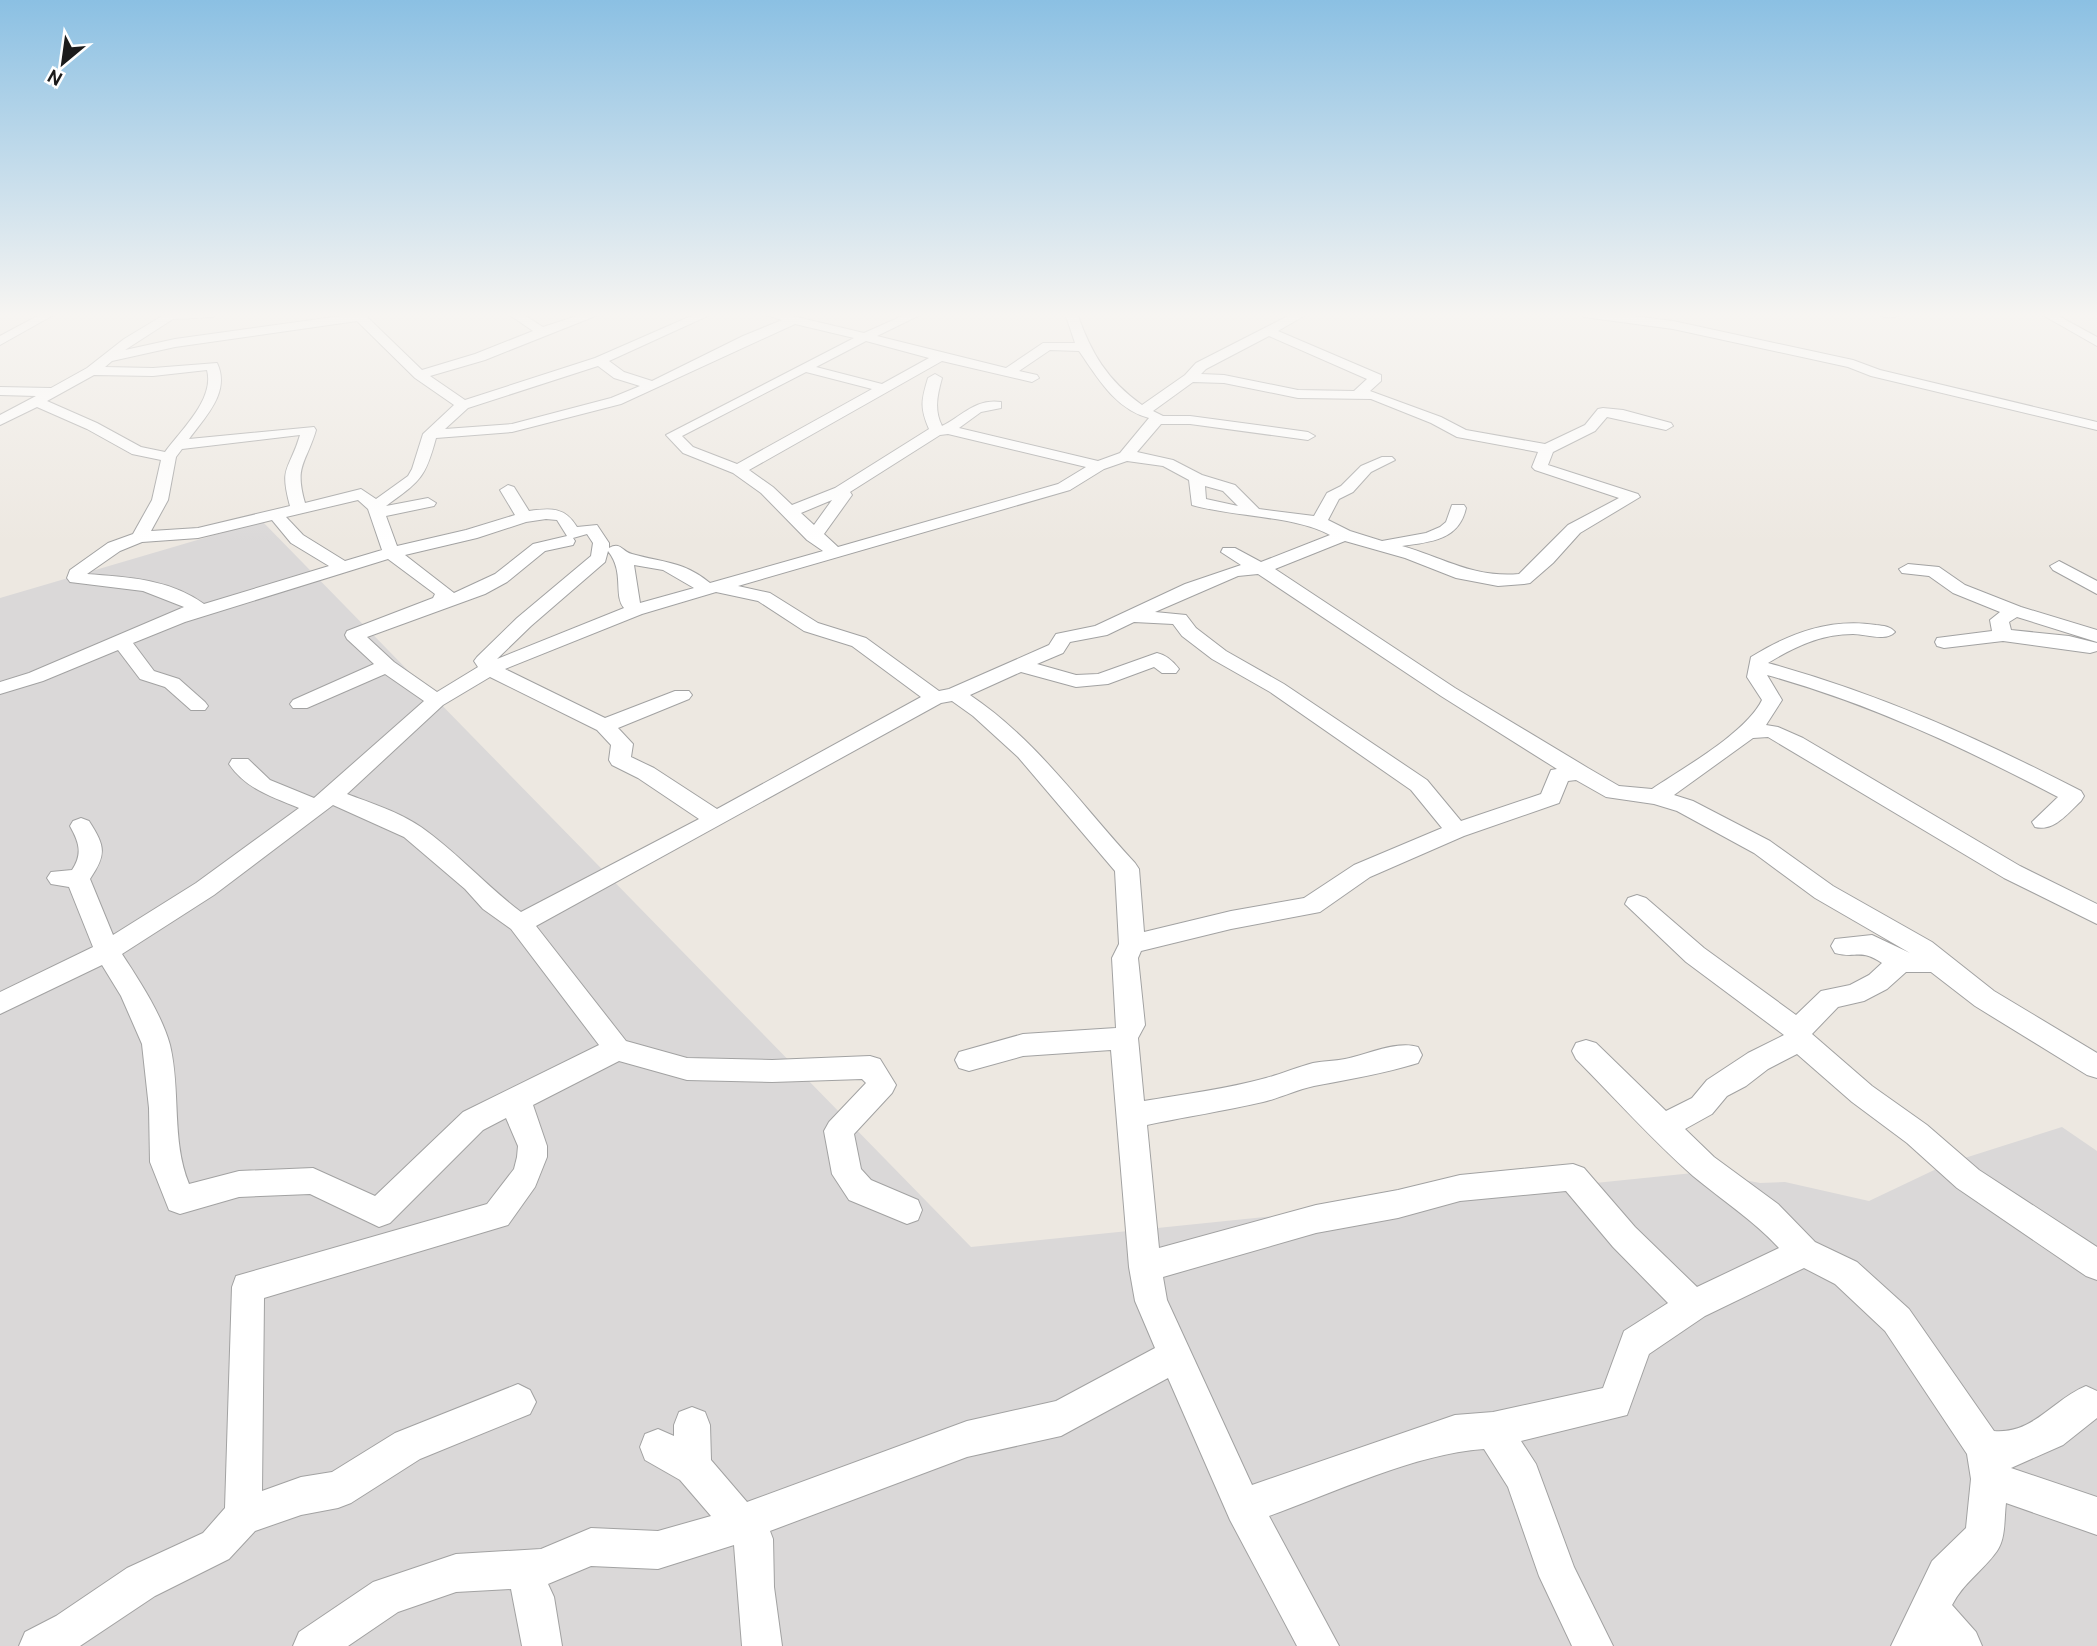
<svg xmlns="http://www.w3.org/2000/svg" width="2097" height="1646" font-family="Cabin,sans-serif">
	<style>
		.residential { fill: #dad8d8 }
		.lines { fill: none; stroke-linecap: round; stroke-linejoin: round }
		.minor-casing { stroke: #a2a2a2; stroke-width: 2 }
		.minor { fill: #fff; fill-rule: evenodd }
	</style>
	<rect width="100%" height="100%" fill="#ede8e1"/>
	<path class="residential" d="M 262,521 L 971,1247 L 1703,1172 L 1760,1183 L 1785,1182 L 1869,1201 L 1949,1163 L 2062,1127 L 2097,1151 L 2097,1646 L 0,1646 L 0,598 Z"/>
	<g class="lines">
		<defs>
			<path id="minor" d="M 43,313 L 57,313 L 0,345 L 0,336 Z
				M 167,313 L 219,313 L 213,317 L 173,319 L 125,350 L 175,339 L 363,313 L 422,370 L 475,354 L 533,331 L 507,313 L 521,313 L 543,327 L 586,313 L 603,313 L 485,360 L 430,376 L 465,400 L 595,358 L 698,313 L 714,313 L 609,361 L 624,372 L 652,381 L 743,336 L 782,320 L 760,313 L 780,313 L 864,333 L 909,313 L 924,313 L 877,336 L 1006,368 L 1043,343 L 1075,343 L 1065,313 L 1077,313 C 1091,353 1107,380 1142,405 L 1185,375 L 1196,363 L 1294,313 L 1309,313 L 1278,331 L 1381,375 L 1381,381 L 1370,391 L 1441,417 L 1466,430 L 1545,444 L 1585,425 L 1598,409 L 1603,408 L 1623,410 L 1671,423 L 1673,426 L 1666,430 L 1607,417 L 1595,431 L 1553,452 L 1548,465 L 1638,494 L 1640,497 L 1580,533 L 1553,563 L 1530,583 L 1524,584 L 1498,586 L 1456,578 L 1405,558 L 1345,541 L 1275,569 L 1455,688 L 1588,768 L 1619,786 L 1652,789 C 1683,768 1746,733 1762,700 L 1747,677 L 1751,657 C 1790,633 1830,618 1876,625 C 1884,626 1890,626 1895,632 C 1886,642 1865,634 1853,634 C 1821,634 1794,647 1768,663 C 1878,693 1980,739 2081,791 L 2084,796 L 2081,801 C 2068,813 2054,832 2035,827 L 2032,822 L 2058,797 C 1964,748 1869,703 1767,675 L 1782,700 L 1766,725 L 1778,727 L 1803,738 L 2020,866 L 2097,904 L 2097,924 L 2004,878 L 1768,737 L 1753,738 L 1674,795 L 1693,801 L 1770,841 L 1833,886 L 1932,942 L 1994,991 L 2097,1053 L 2097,1078 L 2087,1075 L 1975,1006 L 1931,972 L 1906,972 L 1887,989 L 1864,1001 L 1838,1007 L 1812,1034 L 1872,1086 L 1927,1125 L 1979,1170 L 2097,1247 L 2097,1280 L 2086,1276 L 1957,1188 L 1907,1143 L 1852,1102 L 1797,1054 L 1768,1069 L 1746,1086 L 1727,1096 L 1712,1114 L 1685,1129 L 1714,1157 L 1778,1204 L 1815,1242 L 1857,1262 L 1909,1309 L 1994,1431 C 2034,1434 2052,1400 2086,1386 L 2097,1391 L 2097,1418 L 2063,1445 L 2011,1468 L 2097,1497 L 2097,1535 L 2006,1503 C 2004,1518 2006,1538 1997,1551 C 1983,1571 1963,1583 1952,1605 L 1976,1632 L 1982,1646 L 1891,1646 L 1932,1561 L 1966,1528 L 1971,1479 L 1967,1454 L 1885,1331 L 1835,1284 L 1804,1268 L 1705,1316 L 1649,1354 L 1627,1415 L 1521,1441 L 1536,1464 L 1574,1567 L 1613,1646 L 1572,1646 L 1539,1576 L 1508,1487 L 1484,1449 C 1414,1454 1336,1492 1269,1516 L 1339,1646 L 1297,1646 L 1230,1520 L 1168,1378 L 1061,1436 L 967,1457 L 770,1531 L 773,1539 L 774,1587 L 782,1646 L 742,1646 L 734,1545 L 658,1569 L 591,1566 L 548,1584 L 554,1597 L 562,1646 L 522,1646 L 511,1589 L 456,1592 L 398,1612 L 348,1646 L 293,1646 L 299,1632 L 373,1582 L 456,1554 L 541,1549 L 591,1528 L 658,1531 L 711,1516 L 680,1480 L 645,1460 L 640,1447 L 645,1434 L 658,1429 L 674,1436 L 674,1425 L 679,1412 L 692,1407 L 705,1412 L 710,1425 L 711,1460 L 747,1502 L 967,1421 L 1056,1401 L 1155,1348 L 1135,1301 L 1129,1267 L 1111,1050 L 1023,1056 L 969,1071 L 959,1068 L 955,1060 L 959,1052 L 1023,1034 L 1116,1028 L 1112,958 L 1119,944 L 1115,871 L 1018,757 L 973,716 L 952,701 L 941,703 L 536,926 L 626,1041 L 687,1058 L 772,1060 L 870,1056 L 880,1059 L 896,1085 L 892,1093 L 854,1134 L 861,1169 L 871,1180 L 918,1200 L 922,1210 L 918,1220 L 907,1224 L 849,1200 L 832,1174 L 824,1131 L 829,1122 L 866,1083 L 862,1079 L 772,1082 L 687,1080 L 619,1061 L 533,1105 L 547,1146 L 547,1157 L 535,1187 L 508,1225 L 264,1298 L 262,1491 L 301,1477 L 332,1472 L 395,1433 L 518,1384 L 530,1390 L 536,1402 L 530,1414 L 420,1459 L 351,1503 L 338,1508 L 301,1515 L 255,1531 L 229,1559 L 155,1596 L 80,1646 L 19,1646 L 25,1632 L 56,1616 L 127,1568 L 203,1533 L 225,1508 L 232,1287 L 236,1276 L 487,1204 L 514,1169 L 517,1157 L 518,1146 L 506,1118 L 483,1130 L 390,1223 L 379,1227 L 310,1194 L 239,1197 L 180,1214 L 169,1210 L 150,1162 L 149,1108 L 142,1044 L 121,996 L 102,965 L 0,1014 L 0,992 L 93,947 L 69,887 L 51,884 L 47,878 L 51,872 L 72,870 C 83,854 79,842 70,826 L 73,821 L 81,818 L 89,821 C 105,846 107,854 90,879 L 113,935 L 196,883 L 299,808 C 272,797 246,789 229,764 L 232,759 L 248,759 L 270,780 L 314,798 L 424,701 L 385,674 L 307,708 L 293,708 L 290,704 L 293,700 L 374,664 L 347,639 L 345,635 L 347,631 L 433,598 L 435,594 L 388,559 L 185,622 L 133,643 L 154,671 L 179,679 L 205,702 L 208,706 L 205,710 L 191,710 L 165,687 L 140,679 L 118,650 L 43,681 L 0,694 L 0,682 L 29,673 L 184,607 L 143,591 L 70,582 L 67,578 L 70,570 L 108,543 L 133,534 L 152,500 L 161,460 L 132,454 L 87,429 L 37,407 L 0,425 L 0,415 L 36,396 L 0,395 L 0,387 L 51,388 L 87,368 L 124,339 ZM 357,321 L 415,378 L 454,405 L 423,434 L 412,469 L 408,476 L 376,499 L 361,489 L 305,503 C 294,465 306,464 316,430 L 314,427 L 189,439 C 205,417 231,392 217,363 L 153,368 L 105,367 L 112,361 L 175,347 ZM 795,324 L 854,338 L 666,435 L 683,453 L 733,473 L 761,493 L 807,540 L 823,551 L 710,583 C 683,561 664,563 632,554 C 622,552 621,541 609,548 L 609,543 L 597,525 L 577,527 C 565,507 551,508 529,511 L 514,487 L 508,485 L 500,490 L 515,515 L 466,530 L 397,546 L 386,516 L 434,506 L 436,503 L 428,498 L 386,506 C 420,481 425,479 436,438 L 512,432 L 621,404 ZM 1269,336 L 1367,379 L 1354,391 L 1298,390 L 1224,375 L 1201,374 L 1206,369 ZM 866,341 L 929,358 L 882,384 L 816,367 ZM 1050,350 L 1079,351 C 1098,378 1115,409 1149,418 L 1120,453 L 1098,461 L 959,428 L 981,412 L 1001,408 L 1001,402 C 976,398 962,416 942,426 C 934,410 937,396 942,378 L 935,374 L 928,378 C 921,401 920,408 929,429 L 835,488 L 792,505 L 773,487 L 749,470 L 942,361 L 1032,382 L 1039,378 L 1037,375 L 1019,371 ZM 598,366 L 614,378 L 640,386 L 611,398 L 512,424 L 445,429 L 468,408 ZM 207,370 C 215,399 181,430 165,452 L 141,447 L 97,423 L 47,401 L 94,375 L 153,376 ZM 806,372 L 872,389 L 737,464 L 693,447 L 682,436 ZM 1193,382 L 1224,383 L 1298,398 L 1371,399 L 1431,423 L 1457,437 L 1538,452 L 1532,467 L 1535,470 L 1619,498 L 1568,525 L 1519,574 C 1473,578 1444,558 1402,546 C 1431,542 1459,540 1466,508 L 1464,505 L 1452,505 L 1446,522 L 1440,527 L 1426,533 L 1382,541 L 1350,531 L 1328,520 L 1339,499 L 1353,492 L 1371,472 L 1395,460 L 1392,457 L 1382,457 L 1361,466 L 1341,486 L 1327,493 L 1314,516 L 1259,509 L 1235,485 L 1202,475 L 1173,460 L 1137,452 L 1161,424 L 1190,424 L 1308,440 L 1315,436 L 1308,432 L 1190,416 L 1163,416 L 1153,411 ZM 948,434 L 1086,467 L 1058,484 L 838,547 L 824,534 L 852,495 L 850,492 L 940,435 ZM 300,435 C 289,472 279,465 290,506 L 198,528 L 151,531 L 168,500 L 176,457 L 182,449 ZM 1127,461 L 1163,466 L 1189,480 L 1192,505 C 1234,517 1296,516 1330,535 L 1261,562 L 1235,548 L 1223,548 L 1221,552 L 1241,565 L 1185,584 L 1095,626 L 1056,634 L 1049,645 L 949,689 L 939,691 L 866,638 L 818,623 L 770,593 L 738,586 L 1070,490 L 1104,469 ZM 1205,486 L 1223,491 L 1238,506 L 1206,499 ZM 358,500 L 368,509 L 382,550 L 345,561 L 303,535 L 286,517 ZM 832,500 L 814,525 L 801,513 ZM 546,519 L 557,520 L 567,536 L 533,544 L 495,574 L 454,593 L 405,555 L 477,538 L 526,522 ZM 272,520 L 291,543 L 329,566 L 204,604 C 170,579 127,577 87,574 L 120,551 L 142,542 L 198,538 ZM 587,534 L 593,543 L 591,556 L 517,618 L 477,657 L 474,661 L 478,667 L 437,692 L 394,662 L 367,637 L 485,594 L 507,582 L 545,551 L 573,545 L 575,541 L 573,538 ZM 608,551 C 625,572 613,595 624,608 L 497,659 L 531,626 L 605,562 ZM 634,565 L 663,570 L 694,588 L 640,603 ZM 1258,574 L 1441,696 L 1557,769 L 1551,770 L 1541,794 L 1461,821 L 1427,780 L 1284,684 L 1226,651 L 1196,628 L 1186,615 L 1155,612 L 1238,576 ZM 716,592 L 758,601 L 804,631 L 852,646 L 921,697 L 717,809 L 654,768 L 631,757 L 633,744 L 618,728 L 689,699 L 692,695 L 689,691 L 675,691 L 605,718 L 505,669 L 642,614 ZM 1134,622 L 1173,624 L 1182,636 L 1212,659 L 1270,692 L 1411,790 L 1442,828 L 1354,865 L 1304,898 L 1231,911 L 1144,932 L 1139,869 L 1135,863 C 1082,806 1036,739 970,695 L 1021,672 L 1076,687 L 1108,684 L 1154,667 L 1162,673 L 1176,673 L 1179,669 C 1173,661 1166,655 1157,653 L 1098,674 L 1076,675 L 1037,664 L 1063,653 L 1070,642 L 1107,635 ZM 490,677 L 597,730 L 611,745 L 609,760 L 612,765 L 638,778 L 699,819 L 521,912 C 486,886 457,852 421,827 C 399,812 371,803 347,794 L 443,705 ZM 1576,780 L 1606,797 L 1654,804 L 1677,811 L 1754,853 L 1815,898 L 1910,953 L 1872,935 L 1835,939 L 1831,946 L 1835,953 C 1857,959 1859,948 1882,963 L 1869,975 L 1850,985 L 1821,991 L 1796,1015 L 1704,948 L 1646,898 L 1637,895 L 1628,898 L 1625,904 L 1686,962 L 1784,1035 L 1748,1053 L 1707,1080 L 1692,1098 L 1666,1111 L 1596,1043 L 1586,1040 L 1576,1043 L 1572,1051 L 1576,1059 C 1615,1098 1652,1140 1693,1176 C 1722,1200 1753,1220 1779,1248 L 1697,1287 L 1635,1227 L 1584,1168 L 1573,1164 L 1460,1175 L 1398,1190 L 1316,1205 L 1159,1248 L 1147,1125 C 1185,1117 1224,1111 1263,1102 C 1280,1098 1296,1090 1314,1086 C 1350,1079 1383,1074 1418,1063 L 1422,1055 L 1418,1047 C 1397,1040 1366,1055 1345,1059 C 1335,1061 1324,1061 1313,1063 C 1297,1067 1282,1074 1266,1078 C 1227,1089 1185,1094 1144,1101 L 1138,1038 L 1145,1025 L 1138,958 L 1141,951 L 1231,929 L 1320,912 L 1370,877 L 1464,836 L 1559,803 L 1568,781 ZM 333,805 L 404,837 L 465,889 L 483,909 L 511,929 L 599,1045 L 463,1112 L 375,1196 L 313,1168 L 239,1171 L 189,1184 C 171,1140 181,1091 170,1045 C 162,1015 139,980 122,954 L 214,895 ZM 1566,1191 L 1613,1247 L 1668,1303 L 1624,1331 L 1603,1388 L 1493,1412 L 1455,1415 L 1252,1485 L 1167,1300 L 1163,1277 L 1316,1233 L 1398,1218 L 1460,1201 Z
				M 1578,313 L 1609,313 L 1673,321 L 1853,360 L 1880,370 L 2097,422 L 2097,430 L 1871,376 L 1848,367 L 1673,329 L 1584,317 Z
				M 1878,313 L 1901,313 C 1896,319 1883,319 1878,313 Z
				M 2039,313 L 2053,313 L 2097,337 L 2097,346 Z
				M 2059,561 L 2097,581 L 2097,594 L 2053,570 L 2050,566 Z
				M 1908,564 L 1939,567 L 1965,585 L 2021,607 L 2097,630 L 2097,642 L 2017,617 L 2009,622 L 2011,630 L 2069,636 L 2097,643 L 2097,651 L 2090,653 L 2003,641 L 1944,648 L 1937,646 L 1935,642 L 1937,638 L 1992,631 L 1990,620 L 2000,612 L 1953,593 L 1929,576 L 1902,573 L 1899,569 Z"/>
		</defs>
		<use href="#minor" class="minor-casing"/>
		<use href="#minor" class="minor"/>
	</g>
	<linearGradient id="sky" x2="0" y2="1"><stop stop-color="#8bc0e3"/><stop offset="0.58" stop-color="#f7f5f2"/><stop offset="1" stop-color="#f7f5f2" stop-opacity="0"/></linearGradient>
	<rect width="2097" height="543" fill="url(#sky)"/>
	<g transform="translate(63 63) rotate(209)" stroke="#ffffff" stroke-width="5" paint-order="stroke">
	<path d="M0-5L12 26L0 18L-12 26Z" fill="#1b1b1b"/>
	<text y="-10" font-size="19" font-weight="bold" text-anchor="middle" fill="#1b1b1b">N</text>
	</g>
</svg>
